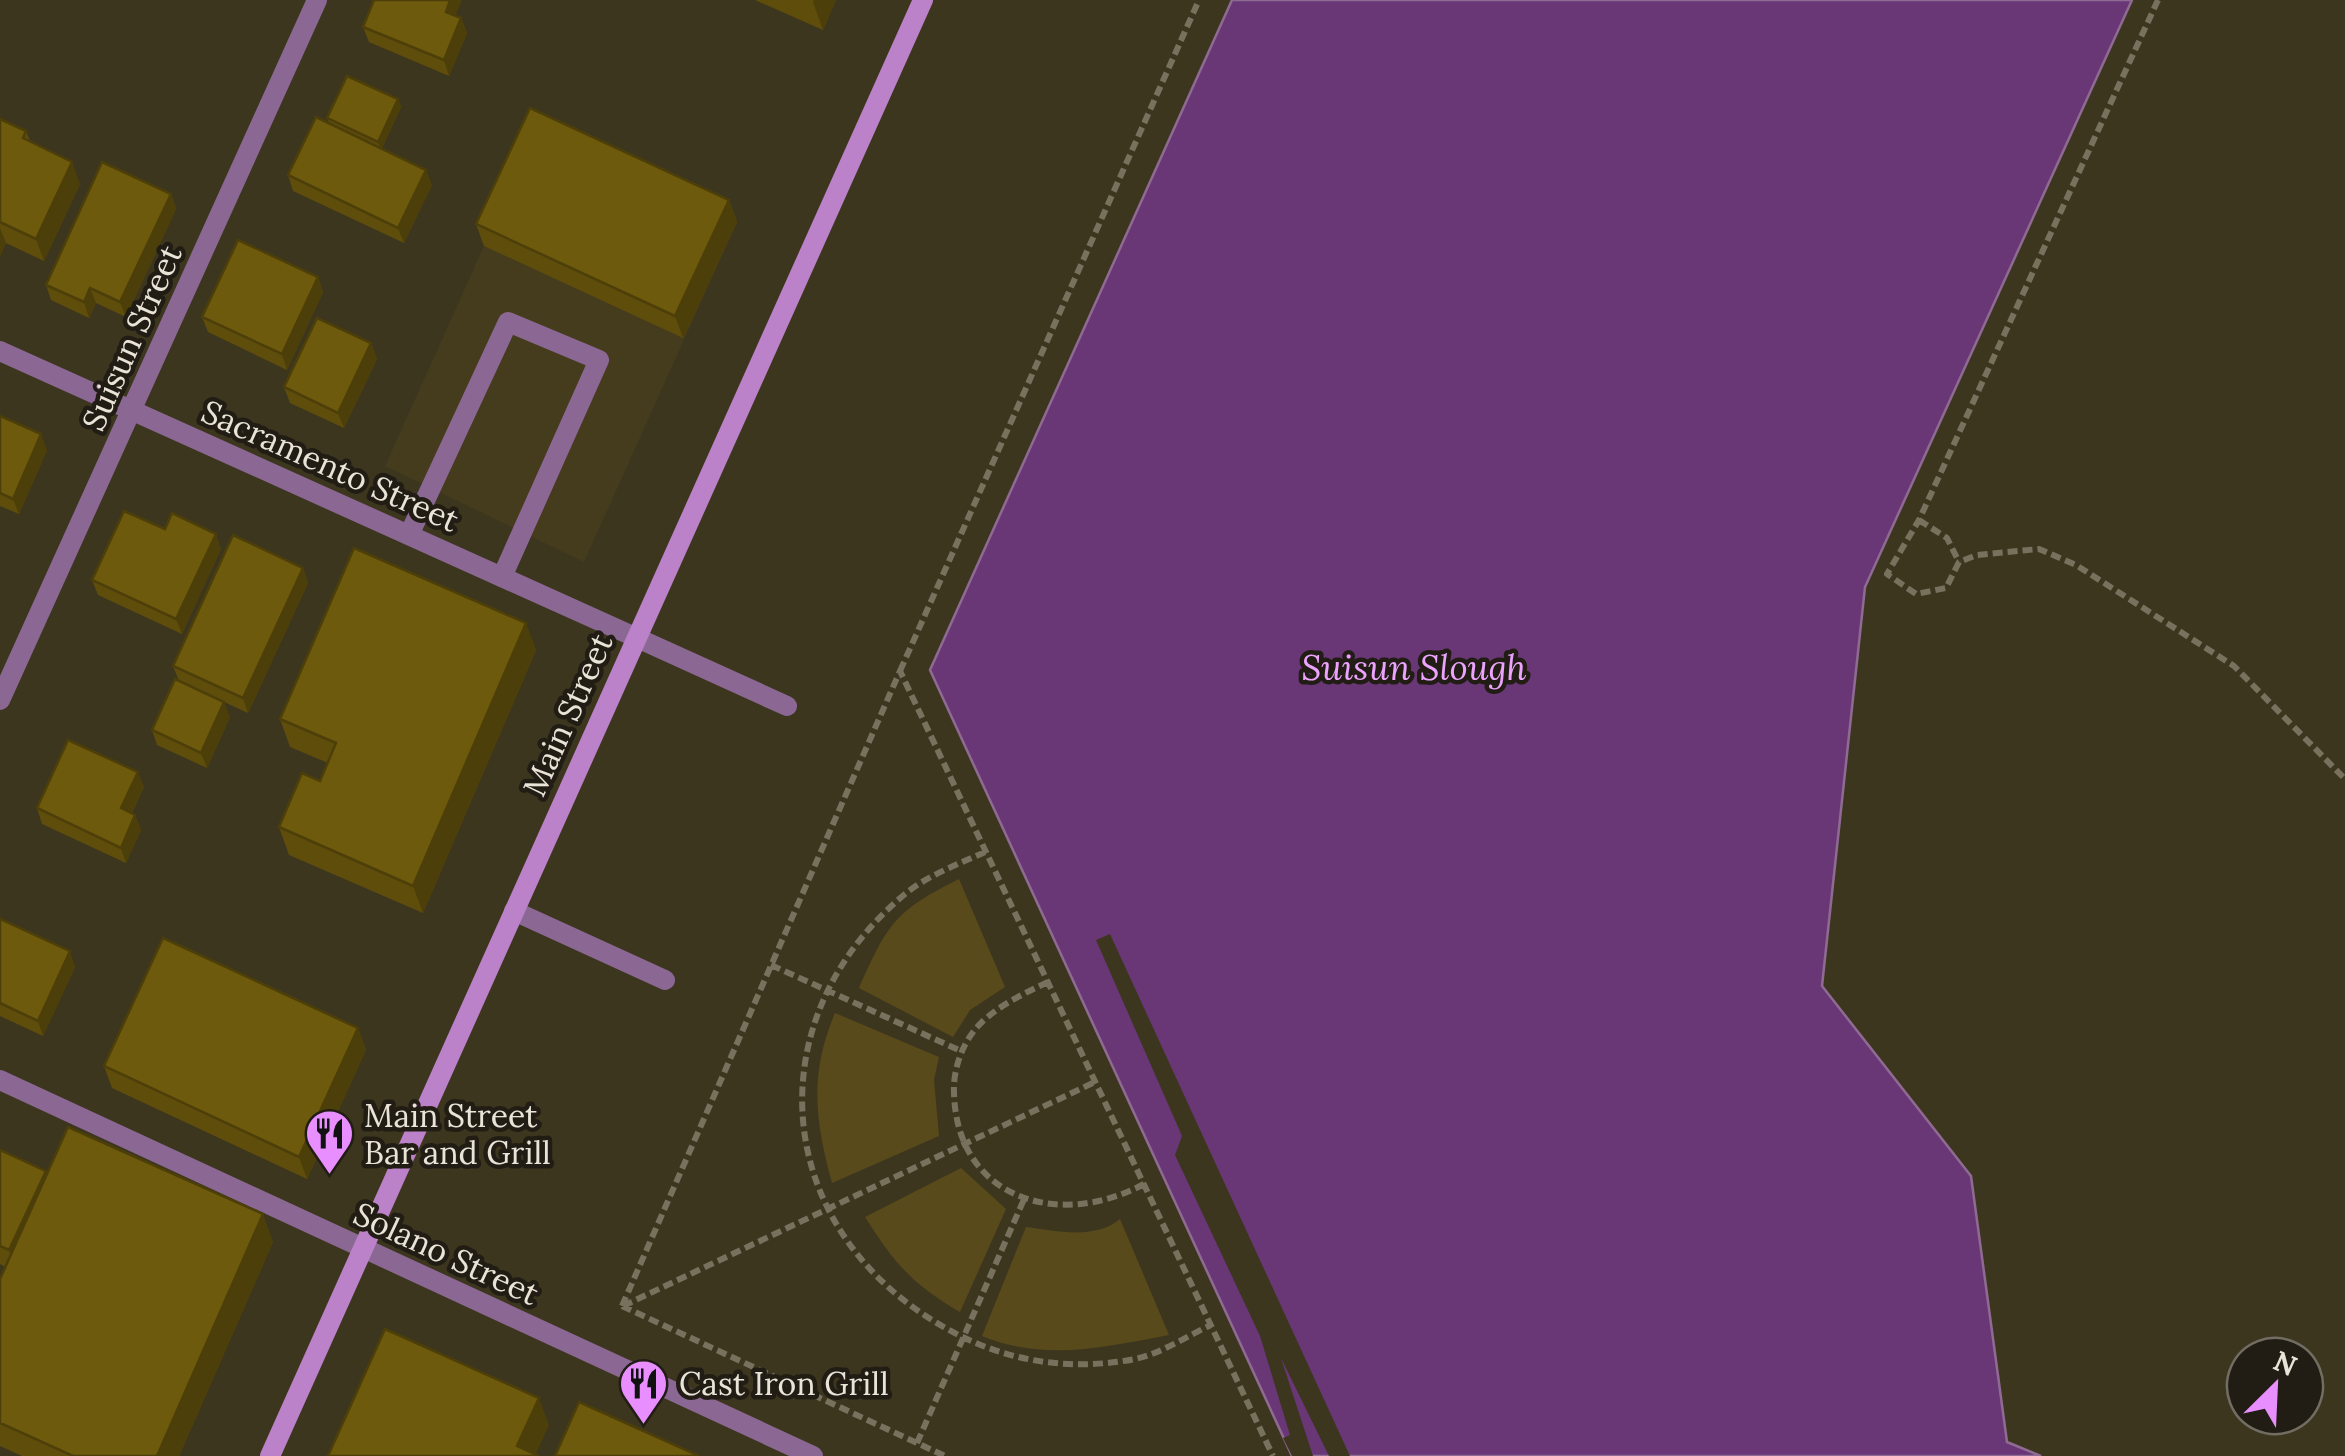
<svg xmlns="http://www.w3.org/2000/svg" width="2345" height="1456" font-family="Lora,serif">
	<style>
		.built { fill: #453c1e }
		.green { fill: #594a1c }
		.water { fill: #693776; stroke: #8f6b93; stroke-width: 2.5 }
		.pier { fill: #3d361f }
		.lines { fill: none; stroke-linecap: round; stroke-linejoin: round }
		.path { stroke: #78715e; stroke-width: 6; stroke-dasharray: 10 5; stroke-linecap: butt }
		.lane { stroke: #8b6894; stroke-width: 20 }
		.street { stroke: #8b6894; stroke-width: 20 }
		.secondary { stroke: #bb82c9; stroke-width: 20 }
		.wall { fill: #5f4d0b }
		.shaded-wall { fill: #4d3f09 }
		.building { fill: #6e5a0d; stroke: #4d3f09; stroke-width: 2.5 }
		.labels { text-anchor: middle; stroke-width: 9; stroke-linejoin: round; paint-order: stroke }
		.street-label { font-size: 32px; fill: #e9e4d7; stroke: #211d14 }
		.poi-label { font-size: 32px; fill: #e9e4d7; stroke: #211d14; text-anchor: start }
		.water-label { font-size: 35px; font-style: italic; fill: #eba3fd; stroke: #211d14 }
	</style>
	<rect width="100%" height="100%" fill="#3d361f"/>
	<path class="built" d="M 737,222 L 584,562 L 385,466 L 484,246 Z"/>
	<path class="green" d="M 959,879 L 1005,987 L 970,1010 L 953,1037 L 859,988 C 888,923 895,911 959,879 Z
		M 835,1013 L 939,1057 L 934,1080 L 939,1136 L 832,1183 C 815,1121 809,1074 835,1013 Z
		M 961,1168 L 1006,1209 L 960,1312 C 912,1284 895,1264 865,1217 Z
		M 1120,1219 L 1169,1335 C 1104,1347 1045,1362 982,1336 L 1026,1227 C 1056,1231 1095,1240 1120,1219 Z"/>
	<path class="water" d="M 1232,0 L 2132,0 L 1865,587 L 1822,986 L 1971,1176 L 2007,1442 L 2041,1456 L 1292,1456 L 930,670 Z"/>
	<path class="pier" d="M 1110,934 L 1350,1456 L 1329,1456 L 1281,1358 L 1313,1456 L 1292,1456 L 1283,1438 L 1290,1435 L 1260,1336 L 1175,1155 L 1182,1136 L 1096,940 Z"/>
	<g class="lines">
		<path class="path" d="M 2158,0 L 1919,520 L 1887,574 L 1916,594 L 1946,588 L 1959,562 L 1977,555 L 2039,549 L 2076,565 L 2234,666 L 2345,779
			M 1919,520 L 1947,538 L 1959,562
			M 900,671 L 1199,0
			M 985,852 C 959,864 928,875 905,894 C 758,1016 770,1219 932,1320 C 994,1359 1062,1373 1135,1359 C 1160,1354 1187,1336 1211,1325
			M 771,965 L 961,1051
			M 1048,982 C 1025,993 1001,1004 982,1022 C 964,1039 953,1067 954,1092 C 956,1199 1059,1230 1144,1184
			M 622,1306 L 900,671 L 1273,1456
			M 622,1306 L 945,1456
			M 623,1306 L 1095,1082
			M 917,1443 L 1025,1197"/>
		<path class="lane" d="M 409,535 L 508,322 L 599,360 L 502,577
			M 635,637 L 787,706
			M 514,911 L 665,980"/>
		<path class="street" d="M 0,351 L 635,637
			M 0,700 L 317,0
			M 0,1080 L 813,1456"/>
		<path class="secondary" d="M 270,1456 L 923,0"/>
	</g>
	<path class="wall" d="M 755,0 L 836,0 L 823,30 Z
		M 456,16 L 461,18 L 467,33 L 449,76 L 369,42 L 363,27 Z
		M 398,99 L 401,107 L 382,148 L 432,185 L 404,243 L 293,191 L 288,175 L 329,123 L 327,118 Z
		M 0,119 L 26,131 L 30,141 L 80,184 L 44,261 L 6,243 L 0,256 Z
		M 171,194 L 176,209 L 126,317 L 96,303 L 89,318 L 51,300 L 46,285 Z
		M 729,200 L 737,222 L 683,338 L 484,246 L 476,224 Z
		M 318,277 L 323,292 L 287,370 L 208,332 L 202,317 Z
		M 371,343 L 377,359 L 344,428 L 290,403 L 284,387 Z
		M 0,416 L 47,450 L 19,514 L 0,506 Z
		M 165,529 L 221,549 L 182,634 L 98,595 L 92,580 Z
		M 303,568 L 308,583 L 248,713 L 181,682 L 230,717 L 207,768 L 157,745 L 152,730 L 179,681 L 173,666 Z
		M 536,650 L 423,913 L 289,855 L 279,827 L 320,781 L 328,763 L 290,747 L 280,719 Z
		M 144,787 L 132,813 L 135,815 L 141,830 L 126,863 L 42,824 L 37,808 Z
		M 0,919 L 75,967 L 43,1036 L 0,1016 Z
		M 358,1028 L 366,1050 L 307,1179 L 112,1088 L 104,1066 Z
		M 0,1150 L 46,1171 L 47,1173 L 273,1242 L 179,1456 L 22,1456 L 0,1446 L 0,1279 L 5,1267 L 0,1264 Z"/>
	<path class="shaded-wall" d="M 450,0 L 462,0 L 451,27 L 446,12 Z
		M 814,0 L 836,0 L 823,30 L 813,2 Z
		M 461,18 L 467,33 L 449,76 L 444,60 Z
		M 398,99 L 401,107 L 381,150 L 378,142 Z
		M 72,162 L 80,184 L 44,261 L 36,239 Z
		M 426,170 L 432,185 L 404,243 L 398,228 Z
		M 171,194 L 176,209 L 126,317 L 120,302 Z
		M 729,200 L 737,222 L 683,338 L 675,316 Z
		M 0,228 L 6,243 L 0,256 Z
		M 318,277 L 323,292 L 287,370 L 282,354 Z
		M 90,288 L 96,303 L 89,318 L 84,302 Z
		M 371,343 L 377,359 L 344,428 L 338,413 Z
		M 41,434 L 47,450 L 19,514 L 13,499 Z
		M 216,534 L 221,549 L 182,634 L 176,619 Z
		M 303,568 L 308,583 L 248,713 L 243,698 Z
		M 526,623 L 536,650 L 423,913 L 413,886 Z
		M 224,702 L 230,717 L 207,768 L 201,753 Z
		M 138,772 L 144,787 L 127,823 L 121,808 Z
		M 135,815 L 141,830 L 126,863 L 121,848 Z
		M 70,951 L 75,967 L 43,1036 L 38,1021 Z
		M 358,1028 L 366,1050 L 307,1179 L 299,1157 Z
		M 46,1171 L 54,1193 L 17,1272 L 9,1250 Z
		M 263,1214 L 273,1242 L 179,1456 L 157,1456 Z
		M 539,1398 L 549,1425 L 535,1456 L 517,1446 Z"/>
	<path class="building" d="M 374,0 L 450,0 L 446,12 L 461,18 L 444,60 L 363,27 Z
		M 347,76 L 398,99 L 378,142 L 327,118 Z
		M 530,108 L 729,200 L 675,316 L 476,224 Z
		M 316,117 L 426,170 L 398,228 L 288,175 Z
		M 0,119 L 26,131 L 23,138 L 72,162 L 36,239 L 0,222 Z
		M 102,162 L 171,194 L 120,302 L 90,288 L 84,302 L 46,285 Z
		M 238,240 L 318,277 L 282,354 L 202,317 Z
		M 317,318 L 371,343 L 338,413 L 284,387 Z
		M 0,416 L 41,434 L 13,499 L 0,493 Z
		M 124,511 L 165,529 L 172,513 L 216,534 L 176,619 L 92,580 Z
		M 233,535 L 303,568 L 243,698 L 173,666 Z
		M 354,548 L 526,623 L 413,886 L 279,827 L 302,773 L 320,781 L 336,743 L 280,719 Z
		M 175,679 L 224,702 L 201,753 L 152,730 Z
		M 68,740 L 138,772 L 121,808 L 135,815 L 121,848 L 37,808 Z
		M 0,919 L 70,951 L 38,1021 L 0,1003 Z
		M 163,938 L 358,1028 L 299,1157 L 104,1066 Z
		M 68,1127 L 263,1214 L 157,1456 L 73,1456 L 0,1423 L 0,1279 Z
		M 0,1150 L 46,1171 L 9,1250 L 0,1246 Z
		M 385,1329 L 539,1398 L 517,1446 L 539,1456 L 328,1456 Z
		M 579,1402 L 699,1456 L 555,1456 Z"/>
	<defs>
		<symbol id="restaurant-pin" viewBox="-11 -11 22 30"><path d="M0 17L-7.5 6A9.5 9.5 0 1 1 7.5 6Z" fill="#e88eff" stroke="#211d14"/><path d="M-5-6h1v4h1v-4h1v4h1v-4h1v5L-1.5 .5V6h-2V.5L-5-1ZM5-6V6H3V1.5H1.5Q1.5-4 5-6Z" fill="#111"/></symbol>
	</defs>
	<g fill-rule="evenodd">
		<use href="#restaurant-pin" x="302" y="1106" width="55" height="75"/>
		<use href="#restaurant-pin" x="616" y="1356" width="55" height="75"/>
	</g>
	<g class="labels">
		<g class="street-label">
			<text transform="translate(132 338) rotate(-66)" y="11">Suisun Street</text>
			<text transform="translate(330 466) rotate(24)" y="11">Sacramento Street</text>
			<text transform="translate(568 715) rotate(-66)" y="11">Main Street</text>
			<text transform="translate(446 1254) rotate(25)" y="11">Solano Street</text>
		</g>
		<g class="poi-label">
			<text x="364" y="1127">Main Street<tspan x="364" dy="37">Bar and Grill</tspan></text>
			<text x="679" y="1395">Cast Iron Grill</text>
		</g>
		<g class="water-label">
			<text x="1414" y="680">Suisun Slough</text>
		</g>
	</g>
	<g transform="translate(2275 1386) rotate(24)"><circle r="48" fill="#211d14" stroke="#716d62" stroke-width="2.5"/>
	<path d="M0-8L18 38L0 25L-18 38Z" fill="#e88eff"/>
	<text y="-15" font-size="28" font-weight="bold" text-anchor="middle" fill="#e9e4d7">N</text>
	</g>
</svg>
